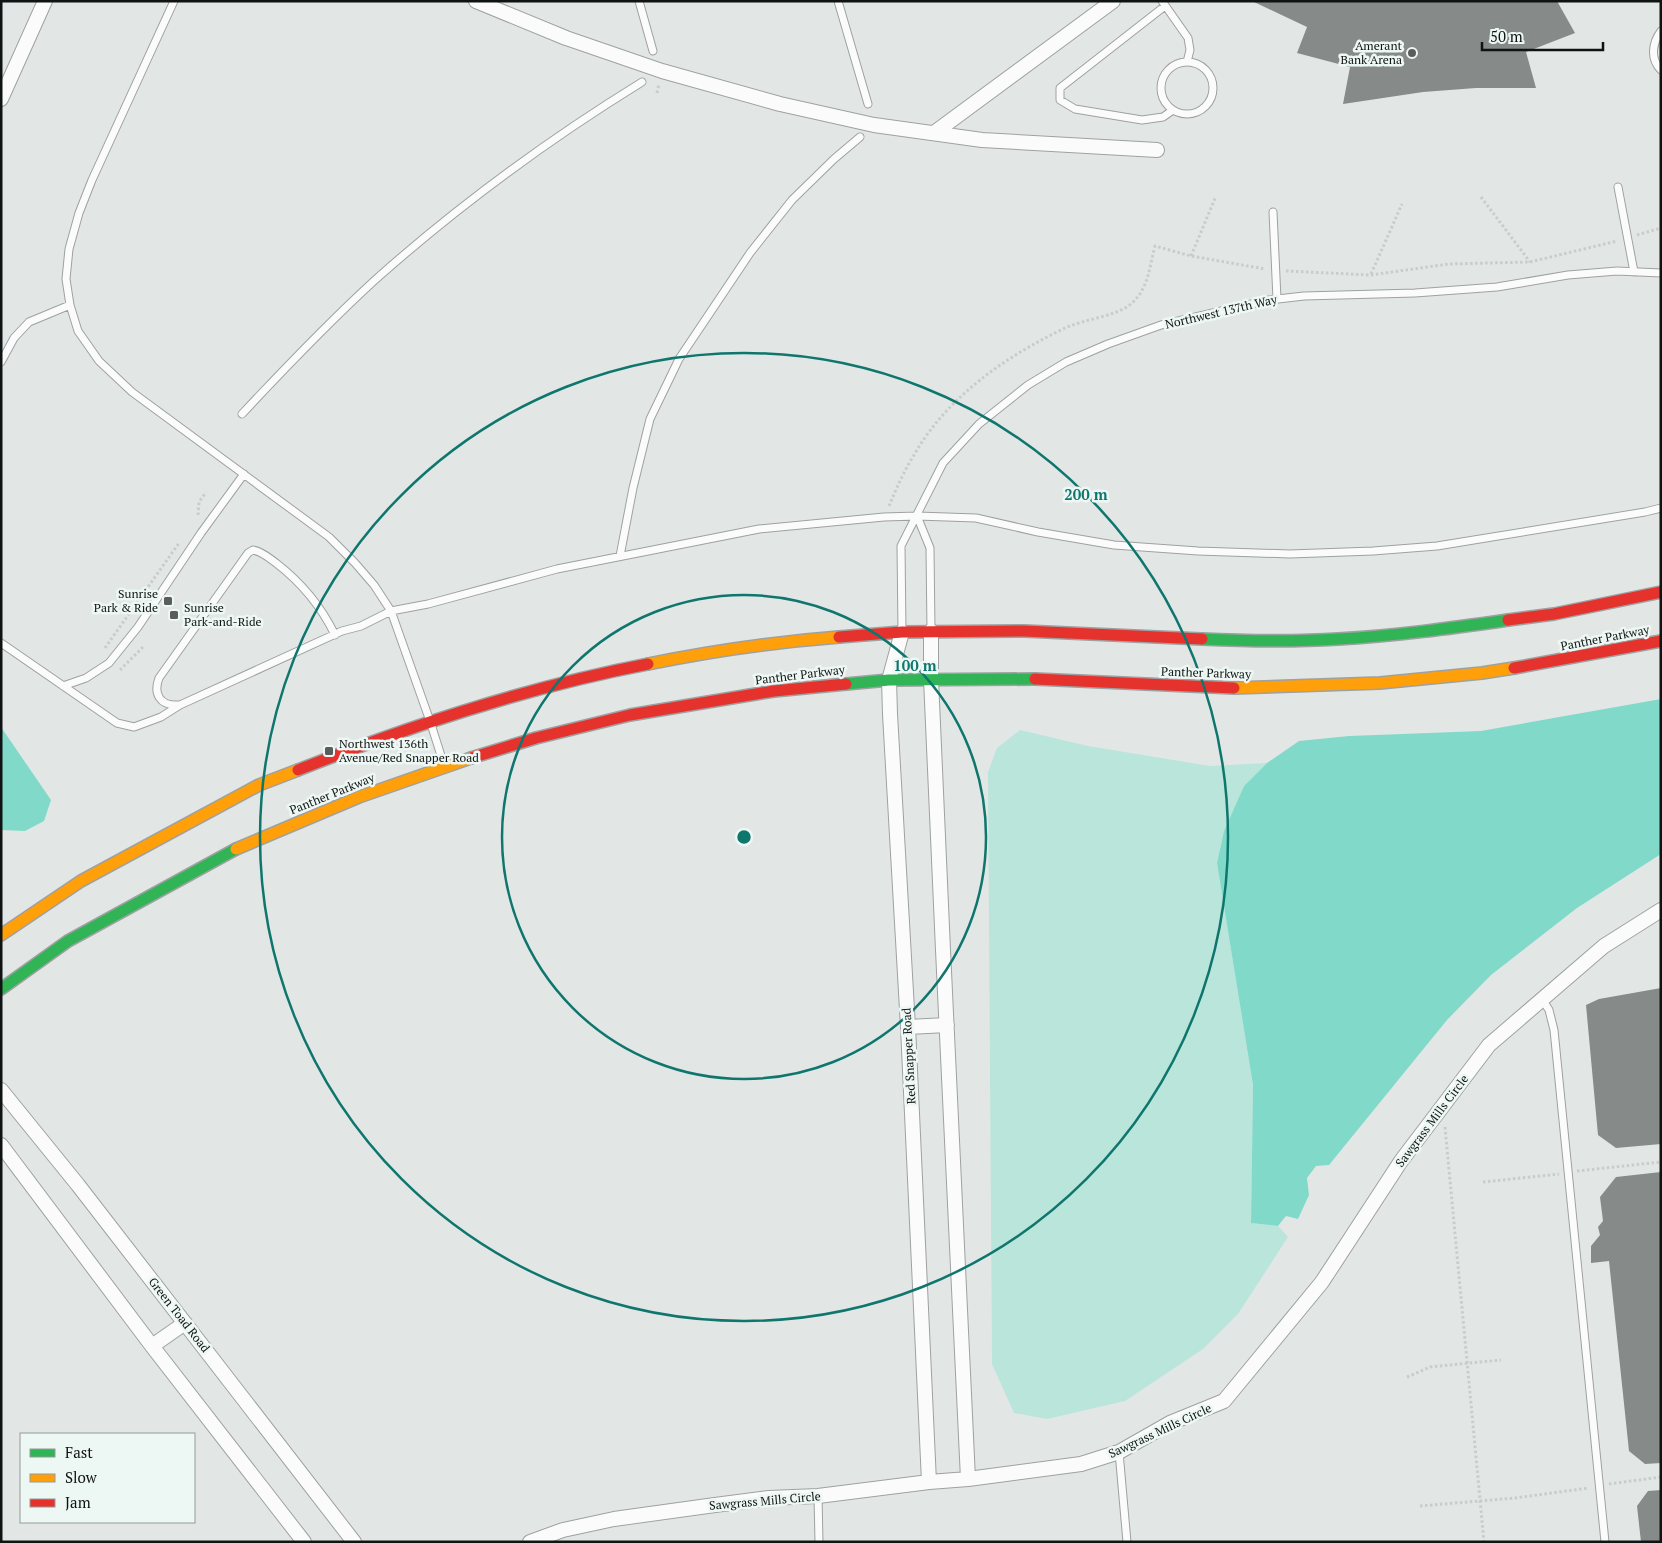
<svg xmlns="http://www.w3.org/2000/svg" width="1662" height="1543" font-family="'PT Serif',serif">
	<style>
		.grass { fill: #b9e5db }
		.water { fill: #81dac9 }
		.building { fill: #868a89 }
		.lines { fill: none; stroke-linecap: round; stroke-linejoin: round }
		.lane-casing { stroke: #9ea1a1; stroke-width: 9 }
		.street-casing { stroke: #9ea1a1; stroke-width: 16 }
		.fast-casing { stroke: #9ea1a1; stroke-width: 14 }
		.slow-casing { stroke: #9ea1a1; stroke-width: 14 }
		.jam-casing { stroke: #9ea1a1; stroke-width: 14 }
		.path { stroke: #cacccc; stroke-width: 3; stroke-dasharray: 2.5 2.5; stroke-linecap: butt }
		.lane { stroke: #fbfbfb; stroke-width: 7 }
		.street { stroke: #fbfbfb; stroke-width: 14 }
		.fast { stroke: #30b455; stroke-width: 11 }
		.slow { stroke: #ff9f0a; stroke-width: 11 }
		.jam { stroke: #e5322d; stroke-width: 11 }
		.ring { fill: none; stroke: #0f766e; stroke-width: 2.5 }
		.poi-dot { fill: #5a5d5d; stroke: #edf7f4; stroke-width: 2 }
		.labels { text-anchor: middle; stroke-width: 5; stroke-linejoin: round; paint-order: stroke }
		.poi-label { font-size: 12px; fill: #101313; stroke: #edf7f4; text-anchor: end }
		.street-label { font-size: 12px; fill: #101313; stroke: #edf7f4 }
		.centre { fill: #0f766e; stroke: #edf7f4; stroke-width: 2.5 }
		.ring-label { font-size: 15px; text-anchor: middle; font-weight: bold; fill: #0f766e; stroke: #edf7f4; stroke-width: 5; stroke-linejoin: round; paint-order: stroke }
	</style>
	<rect width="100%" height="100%" fill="#e2e7e6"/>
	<path class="grass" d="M 1020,730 L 1088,746 L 1210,766 L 1267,763 L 1244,786 L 1224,831 L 1217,863 L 1253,1085 L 1251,1223 L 1278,1226 L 1288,1237 L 1238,1314 L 1203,1349 L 1125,1401 L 1047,1419 L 1014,1413 L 992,1364 L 988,772 L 997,748 Z"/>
	<path class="water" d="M 1661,699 L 1661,854 L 1577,908 L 1491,975 L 1447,1020 L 1329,1165 L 1316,1166 L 1307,1178 L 1309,1195 L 1298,1219 L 1286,1216 L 1278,1226 L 1251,1223 L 1253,1085 L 1217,863 L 1224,831 L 1244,786 L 1267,763 L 1299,741 L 1349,736 L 1481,731 Z
		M 1,727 L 51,800 L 44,821 L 25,831 L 1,830 Z"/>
	<path class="building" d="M 1252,1 L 1557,1 L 1575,33 L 1526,52 L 1536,88 L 1476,88 L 1423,92 L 1343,104 L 1350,67 L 1297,53 L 1307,27 Z
		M 1661,988 L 1661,1144 L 1616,1148 L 1598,1135 L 1586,1005 L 1599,999 Z
		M 1661,1172 L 1661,1463 L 1645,1464 L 1629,1451 L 1609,1261 L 1591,1263 L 1591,1246 L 1600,1235 L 1598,1227 L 1603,1221 L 1600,1197 L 1616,1177 Z
		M 1661,1490 L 1661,1542 L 1641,1542 L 1637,1506 L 1648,1491 Z"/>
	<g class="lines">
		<defs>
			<path id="lane" d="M 174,1 L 92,180 L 79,213 L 69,249 L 66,279 L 70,305 L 78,331 L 99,361 L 132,392 L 329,537 L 355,563 L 374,585 L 391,611 L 430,721 L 444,765
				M 639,1 L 653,51
				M 838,1 L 868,104
				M 1162,1 L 1188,38 L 1190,50 L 1187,62
				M 1165,6 L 1060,88 L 1060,100 L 1075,109 L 1142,120 L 1163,117 L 1173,110
				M 1661,31 C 1652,43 1650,59 1661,70
				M1161 88a26 26 0 1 1 52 0a26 26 0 1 1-52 0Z
				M 1618,187 L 1634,272
				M 1273,212 L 1277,299
				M 1,362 L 14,338 L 29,322 L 70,305
				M 242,414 C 285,368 328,323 375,280 C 458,206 548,140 642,82
				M 917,516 L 930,548 L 931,631
				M 620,556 L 633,488 L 650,419 L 679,359 L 750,253 L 792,200 L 834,159 L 860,137
				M 902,631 L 901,546 L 943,463 L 979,424 L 1028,385 L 1066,362 L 1108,344 L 1161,325 L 1269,300 L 1304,296 L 1415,293 L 1497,287 L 1568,275 L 1617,271 L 1661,273
				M 1,643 L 117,723 L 134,727 L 161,717 L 180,705 L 342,631 L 361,626 L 391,611 L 428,604 L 557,569 L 759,529 L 884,517 L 917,516 L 976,518 L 1038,532 L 1114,545 L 1198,551 L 1290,554 L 1373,551 L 1437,546 L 1645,512 L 1661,508
				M 63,686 L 86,678 L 109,663 L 138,627 L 201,533 L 244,474
				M 178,705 C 160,706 153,694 159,678 L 248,553 L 253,550 C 263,552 269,558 276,563 C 302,583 321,606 335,635
				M 1542,999 L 1549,1010 L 1554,1030 L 1605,1542
				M 1119,1452 L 1127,1542
				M 818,1496 L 819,1542"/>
			<path id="street" d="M 476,1 L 566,38 L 662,71 L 780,104 L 874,125 L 982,140 L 1157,150
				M 1,99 L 45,1
				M 934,133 L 1113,1
				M 931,631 L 931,679 L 943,950 L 968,1479
				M 902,632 L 889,680 L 890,714 L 908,1027 L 929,1482
				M 908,1027 L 947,1025
				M 1,1090 L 78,1185 L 354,1542
				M 1,1145 L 152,1346 L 304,1542
				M 152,1346 L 185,1323
				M 530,1542 L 563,1530 L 614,1519 L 715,1505 L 769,1498 L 818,1496 L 929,1482 L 968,1479 L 1081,1464 L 1119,1452 L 1170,1423 L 1224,1401 L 1322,1282 L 1401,1161 L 1489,1045 L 1604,946 L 1661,910"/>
			<path id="fast" d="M 1202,639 C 1247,641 1293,642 1338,639 C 1395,636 1452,628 1508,620
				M 846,684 L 889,680 L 1035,679
				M 1,989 L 68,941 L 236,849"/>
			<path id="slow" d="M 648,664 C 711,651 775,642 839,637
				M 1234,688 L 1380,683 L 1482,673 L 1514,668
				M 236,849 L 359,797 L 471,758
				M 1,935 L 81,881 L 259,785 L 298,770"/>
			<path id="jam" d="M 1508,620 L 1554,614 L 1661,592
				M 839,637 L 902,632 L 1024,631 L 1202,639
				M 1514,668 L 1661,641
				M 1035,679 L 1234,688
				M 471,758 L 536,738 L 630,715 L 774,691 L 846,684
				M 298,770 C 412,725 528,687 648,664"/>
		</defs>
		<use href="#lane" class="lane-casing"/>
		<use href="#street" class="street-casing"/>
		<use href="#fast" class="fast-casing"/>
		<use href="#slow" class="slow-casing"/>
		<use href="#jam" class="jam-casing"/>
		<path class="path" d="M 657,93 L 659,84
			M 1481,197 L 1530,262
			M 1637,235 L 1661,228
			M 1191,256 L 1216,196
			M 1286,271 L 1371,275 L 1449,264 L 1530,262 L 1617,241
			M 1371,274 L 1402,204
			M 889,506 C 896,489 904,471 914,455 C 947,397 1005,357 1063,329 C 1083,319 1115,317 1131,304 C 1149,288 1149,268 1155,246 L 1191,256 L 1265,269
			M 198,515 L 199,502 L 206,492
			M 105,648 L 179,543
			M 120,670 L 144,646
			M 1445,1127 L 1484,1542
			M 1577,1171 L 1661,1162
			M 1483,1182 L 1559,1174
			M 1407,1377 L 1430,1367 L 1501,1360
			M 1609,1484 L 1661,1477
			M 1420,1506 L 1515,1498 L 1589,1488"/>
		<use href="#lane" class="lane"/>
		<use href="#street" class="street"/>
		<use href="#fast" class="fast"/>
		<use href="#slow" class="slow"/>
		<use href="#jam" class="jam"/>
	</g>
	<g class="ring">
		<circle cx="744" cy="837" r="242"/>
		<circle cx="744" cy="837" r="484"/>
	</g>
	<g class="poi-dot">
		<circle cx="1412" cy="53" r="5"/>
		<rect x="163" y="596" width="10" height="10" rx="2.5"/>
		<rect x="169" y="610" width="10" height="10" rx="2.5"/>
		<rect x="324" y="746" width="10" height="10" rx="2.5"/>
	</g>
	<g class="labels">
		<g class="poi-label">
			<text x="1402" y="50">Amerant<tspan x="1402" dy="14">Bank Arena</tspan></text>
			<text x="158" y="598">Sunrise<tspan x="158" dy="14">Park &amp; Ride</tspan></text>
			<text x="184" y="612" text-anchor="start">Sunrise<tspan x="184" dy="14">Park-and-Ride</tspan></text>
			<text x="339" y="748" text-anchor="start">Northwest 136th<tspan x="339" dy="14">Avenue/Red Snapper Road</tspan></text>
		</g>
		<g class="street-label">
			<text transform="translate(1221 312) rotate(-13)" y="4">Northwest 137th Way</text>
			<text transform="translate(1605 638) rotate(-11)" y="4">Panther Parkway</text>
			<text transform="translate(1206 673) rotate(2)" y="4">Panther Parkway</text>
			<text transform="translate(800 675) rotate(-7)" y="4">Panther Parkway</text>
			<text transform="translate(332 794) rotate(-22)" y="4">Panther Parkway</text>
			<text transform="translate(909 1056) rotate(-93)" y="4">Red Snapper Road</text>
			<text transform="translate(1432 1121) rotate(-53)" y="4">Sawgrass Mills Circle</text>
			<text transform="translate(179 1315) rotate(52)" y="4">Green Toad Road</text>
			<text transform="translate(1160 1431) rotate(-25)" y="4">Sawgrass Mills Circle</text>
			<text transform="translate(765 1501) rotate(-5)" y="4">Sawgrass Mills Circle</text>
		</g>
	</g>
	<circle cx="744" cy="837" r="8" class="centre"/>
	<g class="ring-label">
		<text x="1086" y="500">200 m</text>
		<text x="915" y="671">100 m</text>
	</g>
	<rect width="1662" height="1543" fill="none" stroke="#101313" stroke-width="5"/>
	<rect x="20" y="1433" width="175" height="90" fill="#edf7f4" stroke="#959c9a"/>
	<rect x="30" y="1449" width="25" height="8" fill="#30b455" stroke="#959c9a"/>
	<text x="65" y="1458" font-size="15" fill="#101313">Fast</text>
	<rect x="30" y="1474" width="25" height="8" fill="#ff9f0a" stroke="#959c9a"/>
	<text x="65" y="1483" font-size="15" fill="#101313">Slow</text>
	<rect x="30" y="1499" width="25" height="8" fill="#e5322d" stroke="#959c9a"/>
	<text x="65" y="1508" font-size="15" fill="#101313">Jam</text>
	<path d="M1482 42v8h121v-8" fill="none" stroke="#101313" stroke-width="2.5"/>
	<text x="1490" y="42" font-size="15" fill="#101313" stroke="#edf7f4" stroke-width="4" paint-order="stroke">50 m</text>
</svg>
